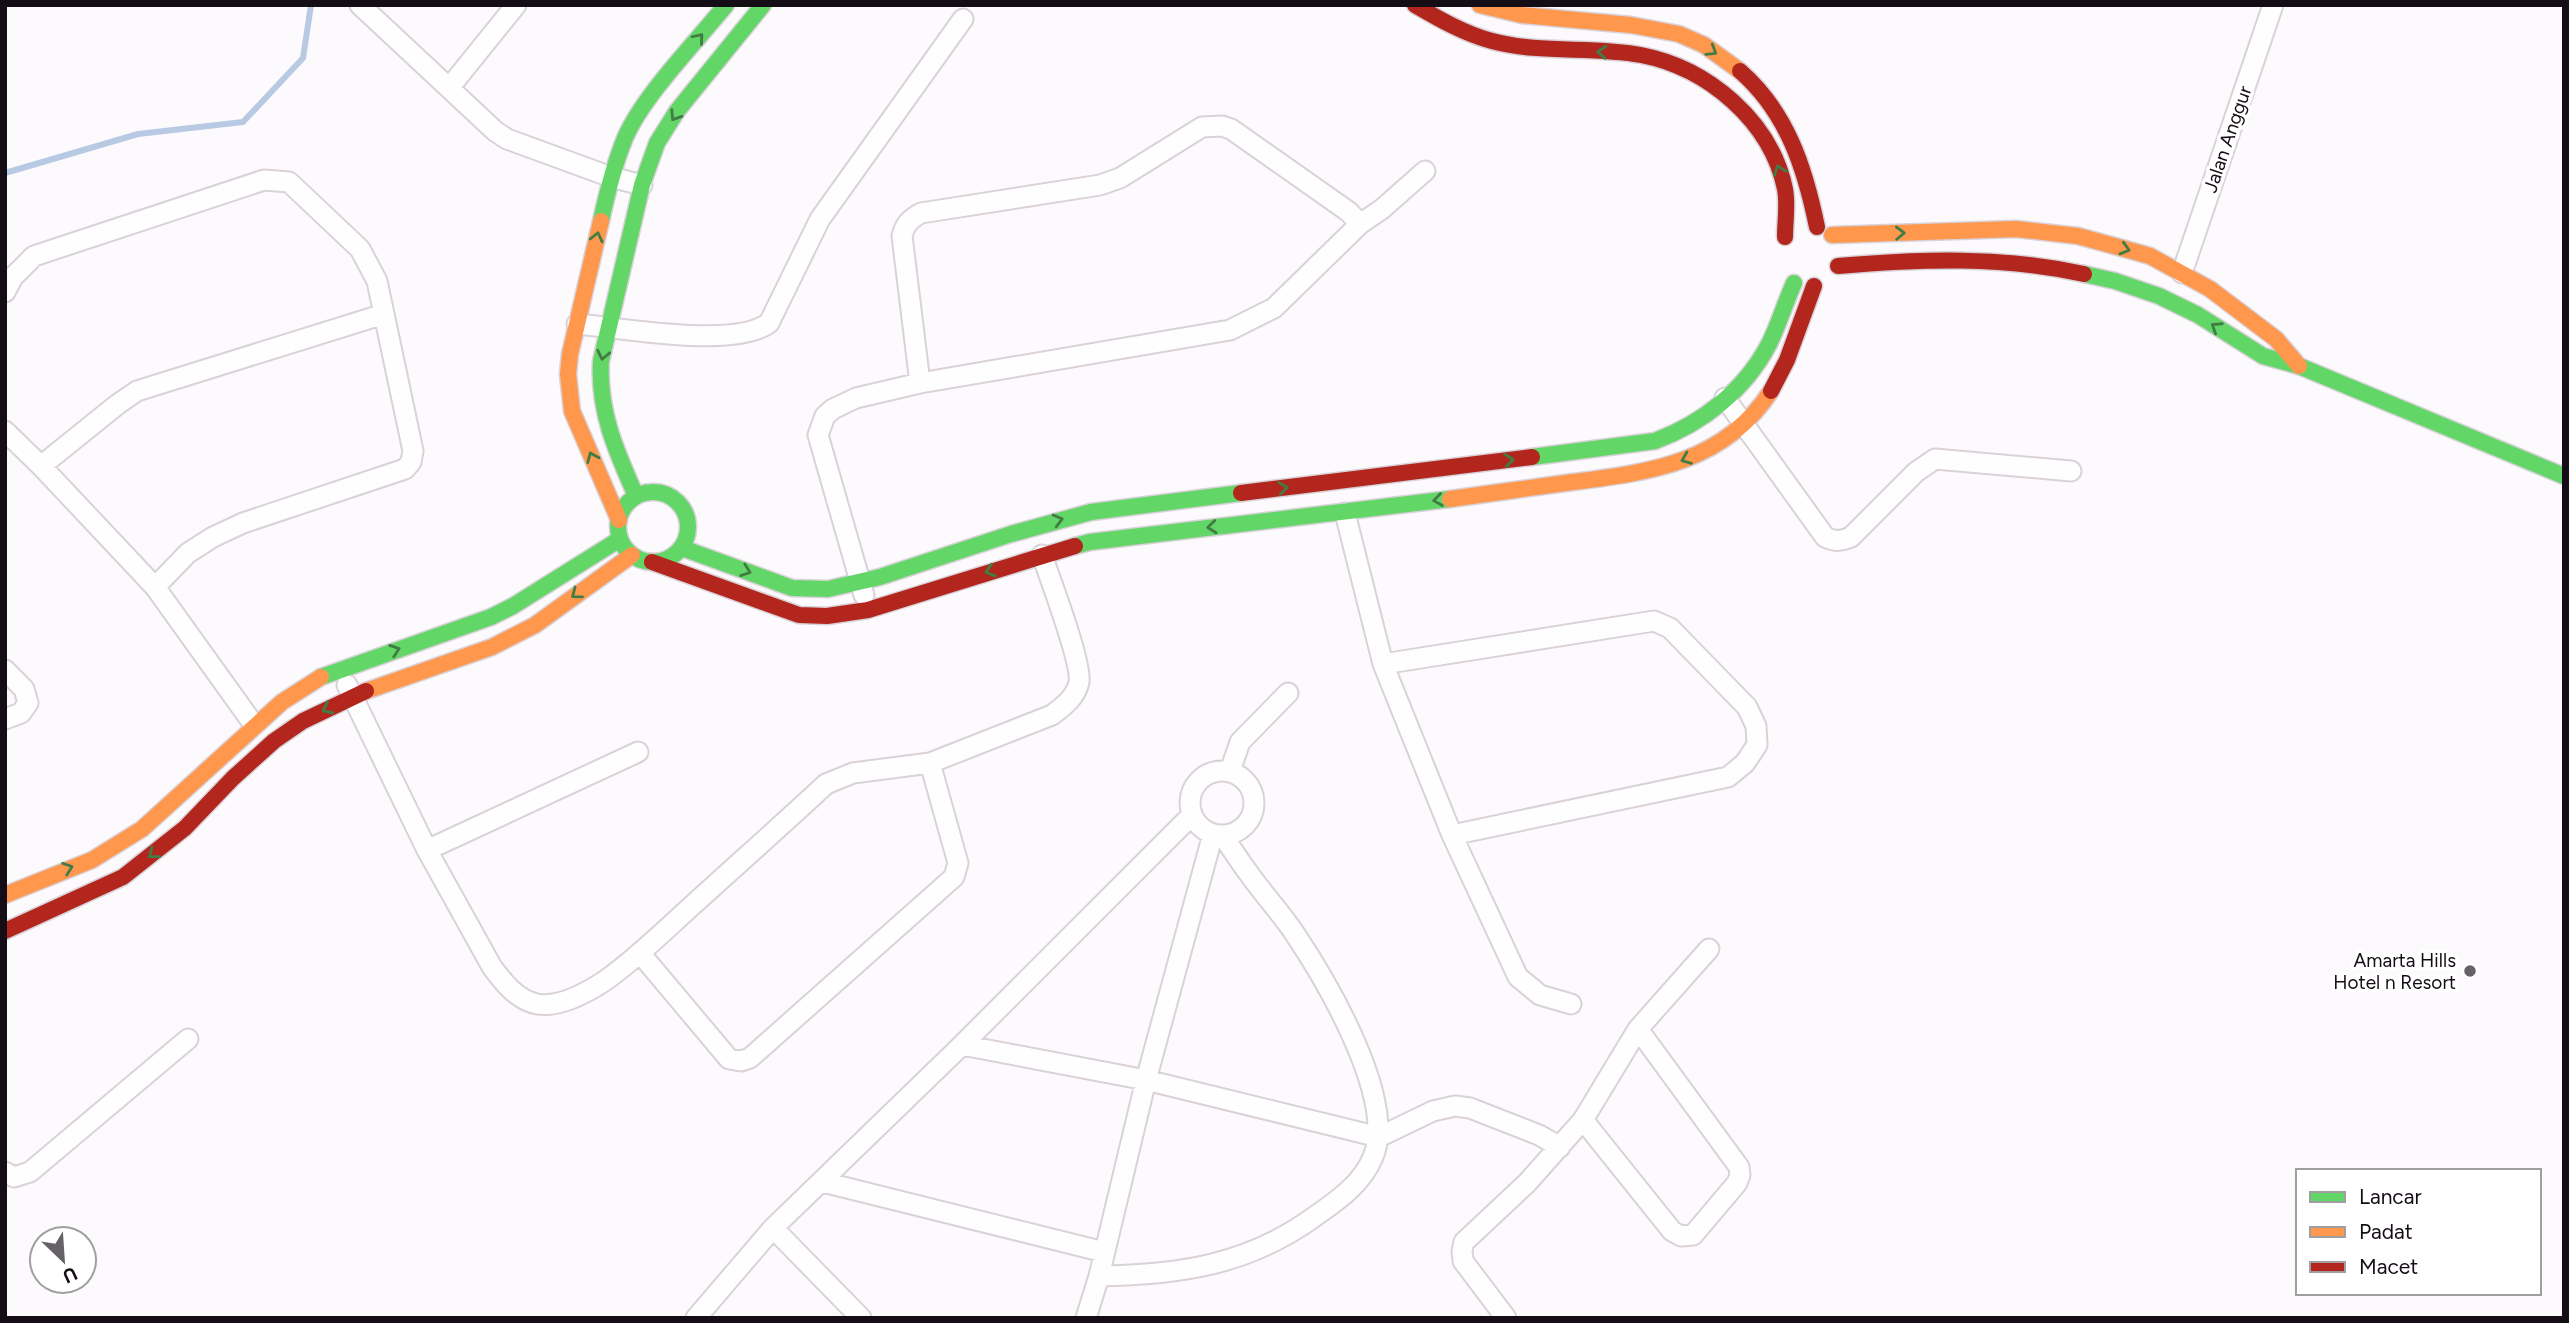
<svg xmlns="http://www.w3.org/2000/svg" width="2569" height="1323" font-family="Figtree,sans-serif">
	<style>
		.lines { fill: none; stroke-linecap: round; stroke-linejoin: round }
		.stream { stroke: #b8c9e4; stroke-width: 6 }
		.street-casing { stroke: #d9d2d9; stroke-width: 23 }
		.fast-casing { stroke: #d9d2d9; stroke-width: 19 }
		.slow-casing { stroke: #d9d2d9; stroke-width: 19 }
		.jam-casing { stroke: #d9d2d9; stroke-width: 19 }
		.street { stroke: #fffeff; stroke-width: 19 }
		.fast { stroke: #63d668; stroke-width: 16 }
		.slow { stroke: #ff974d; stroke-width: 16 }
		.jam { stroke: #b3261e; stroke-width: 16 }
		.oneway { stroke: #407c43 }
		.poi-dot { fill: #666067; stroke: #fff; stroke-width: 2.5 }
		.labels { text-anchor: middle; stroke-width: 7; stroke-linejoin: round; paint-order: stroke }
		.street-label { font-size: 19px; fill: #150d16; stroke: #fff }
		.poi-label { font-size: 19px; fill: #150d16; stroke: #fff; text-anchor: end }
	</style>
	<rect width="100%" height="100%" fill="#fdfafd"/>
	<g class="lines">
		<path class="stream" d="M 5,173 L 138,134 L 243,122 L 303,58 L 311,5"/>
		<defs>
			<path id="street" d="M 360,5 L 449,88 L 516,5
				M 449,88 L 495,131 L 507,139 L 611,177 L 642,185
				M 2182,273 L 2273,5
				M 5,292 L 13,277 L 34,256 L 264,180 L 289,182 L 360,249 L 377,281 L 413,451 L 411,462 L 405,469 L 243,523 L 213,537 L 188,553 L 155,587
				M 577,324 C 622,328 734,349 769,323 L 820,219 L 963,19
				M 920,383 L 902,236 C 905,224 910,219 921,213 L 1100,185 L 1120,178 L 1202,127 L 1222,126 L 1231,129 L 1349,212 L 1360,224
				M 1725,398 L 1825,537 C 1836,542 1841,541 1851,537 L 1916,472 L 1935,459 L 2071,471
				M 5,431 L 41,466 L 155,587 L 254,725
				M 41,466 L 118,404 L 137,391 L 384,314
				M 1345,513 L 1383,664 L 1452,835 L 1518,977 L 1540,995 L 1571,1004
				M 864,595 L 818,435 L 825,416 L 833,409 L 856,398 L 920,383 L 1230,330 L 1274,308 L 1360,224 L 1382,209 L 1425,171
				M 1383,664 L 1654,621 L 1670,628 L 1747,707 L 1756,726 L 1757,745 L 1745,763 L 1728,777 L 1452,835
				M 5,670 L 24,689 L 28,703 L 21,713 L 5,719
				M 347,685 L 427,850 L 492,967 C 503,982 517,1000 537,1004 C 560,1008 588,992 606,980 C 638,957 666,929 695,903 C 739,863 783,824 826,784 L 853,773 L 930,763 L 1052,715 C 1064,706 1076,697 1079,682 C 1082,662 1050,579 1042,555
				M1190 803a32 32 0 1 1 64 0a32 32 0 1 1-64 0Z
				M 1230,771 L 1240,742 L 1288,693
				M 427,850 L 638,752
				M 640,953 L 729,1059 L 741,1061 L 750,1058 L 954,877 L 958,863 L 930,763
				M 962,1045 L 1146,1080 L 1379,1137 L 1433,1111 L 1455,1106 L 1470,1108 L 1539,1135 L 1560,1147
				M 1583,1120 L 1672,1231 L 1681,1236 L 1693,1235 L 1737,1183 L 1740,1175 L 1739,1167 L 1638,1029
				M 5,1172 L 14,1177 L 30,1172 L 188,1039
				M 823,1182 L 1104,1252
				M 773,1228 L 861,1318
				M 1099,1276 C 1178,1275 1248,1265 1314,1217 C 1337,1201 1362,1184 1373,1157 C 1397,1100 1327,982 1295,934 C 1281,913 1264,895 1250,875 C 1240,862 1232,849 1223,836
				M 696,1318 L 773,1228 L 962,1045 L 1192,815
				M 1086,1318 L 1099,1276 L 1146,1080 L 1213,834
				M 1506,1318 L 1463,1261 L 1462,1251 L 1464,1242 L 1527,1183 L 1583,1120 L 1638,1029 L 1709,949"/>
			<path id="fast" d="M 601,221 C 607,193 614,165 625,138 C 643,96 696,42 726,5
				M 2084,274 L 2115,281 L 2159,296 L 2198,315 L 2263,356 L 2299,366 L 2564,476
				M 1532,457 L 1655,441 C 1703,423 1745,390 1769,344 C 1779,324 1785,303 1794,283
				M618 527a35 35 0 1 1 70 0a35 35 0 1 1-70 0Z
				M 636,496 C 616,451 598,411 601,361 L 642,185 L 657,143 L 677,111 L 763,5
				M 1075,546 L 1090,542 L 1450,499
				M 682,548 L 792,588 L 828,589 L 880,577 L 1011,534 L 1091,512 L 1241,493
				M 321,677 L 491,617 L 513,606 L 620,539"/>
			<path id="slow" d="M 1480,5 L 1522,15 L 1631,25 L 1679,34 L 1704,45 L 1740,71
				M 601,221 L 570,354 L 568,374 L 572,411 L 619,520
				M 1832,235 L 2016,229 L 2078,236 L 2118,247 L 2150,256 L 2210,289 L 2276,339 L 2299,366
				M 1450,499 C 1491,493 1532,488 1573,482 C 1651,472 1724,463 1771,391
				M 366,691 L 492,647 L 535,625 L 632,555
				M 5,895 L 92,860 L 142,829 L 282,702 L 321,677"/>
			<path id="jam" d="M 1415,5 C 1439,19 1465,34 1492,41 C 1541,54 1592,46 1641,55 C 1708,68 1771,121 1785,189 C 1788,205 1785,221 1785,237
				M 1740,71 C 1787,112 1805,168 1817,227
				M 1838,266 C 1922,259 2001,256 2084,274
				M 1771,391 L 1787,360 L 1814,286
				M 1241,493 L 1532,457
				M 652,562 L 799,615 L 827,616 L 868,610 L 1075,546
				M 5,931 L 123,877 L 185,828 L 233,778 L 274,741 L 303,721 L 366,691"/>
		</defs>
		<use href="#street" class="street-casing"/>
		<use href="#fast" class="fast-casing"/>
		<use href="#slow" class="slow-casing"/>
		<use href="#jam" class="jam-casing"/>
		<use href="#street" class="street"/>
		<use href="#fast" class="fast"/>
		<use href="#slow" class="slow"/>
		<use href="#jam" class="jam"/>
	</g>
	<defs><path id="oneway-chevron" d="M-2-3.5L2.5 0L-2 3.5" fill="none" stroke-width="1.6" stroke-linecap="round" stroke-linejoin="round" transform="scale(1.75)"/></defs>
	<g class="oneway">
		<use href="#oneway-chevron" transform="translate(699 38) rotate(-50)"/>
		<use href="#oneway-chevron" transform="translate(1712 51) rotate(32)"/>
		<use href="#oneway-chevron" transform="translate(1602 52) rotate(-175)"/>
		<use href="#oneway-chevron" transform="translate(675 116) rotate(123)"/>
		<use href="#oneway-chevron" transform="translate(1779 170) rotate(-110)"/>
		<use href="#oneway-chevron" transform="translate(1900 233) rotate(-2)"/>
		<use href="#oneway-chevron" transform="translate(597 237) rotate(-77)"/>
		<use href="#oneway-chevron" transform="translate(2125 249) rotate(16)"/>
		<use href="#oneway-chevron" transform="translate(2216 327) rotate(-147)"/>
		<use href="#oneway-chevron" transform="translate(603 355) rotate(102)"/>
		<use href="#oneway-chevron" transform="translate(592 457) rotate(-113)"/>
		<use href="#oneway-chevron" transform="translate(1686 459) rotate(158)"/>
		<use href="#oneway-chevron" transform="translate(1509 460) rotate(-7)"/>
		<use href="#oneway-chevron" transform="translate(1283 488) rotate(-7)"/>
		<use href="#oneway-chevron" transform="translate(1438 500) rotate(172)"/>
		<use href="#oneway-chevron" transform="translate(1058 520) rotate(-15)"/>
		<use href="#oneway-chevron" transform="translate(1212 527) rotate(174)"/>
		<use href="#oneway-chevron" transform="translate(746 571) rotate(20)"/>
		<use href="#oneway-chevron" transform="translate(990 571) rotate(163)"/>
		<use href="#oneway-chevron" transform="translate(576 594) rotate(143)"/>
		<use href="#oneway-chevron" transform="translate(395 650) rotate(-19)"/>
		<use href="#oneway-chevron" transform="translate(327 709) rotate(154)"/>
		<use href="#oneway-chevron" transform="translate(153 854) rotate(142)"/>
		<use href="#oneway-chevron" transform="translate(68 868) rotate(-20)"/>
	</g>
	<circle class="poi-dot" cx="2470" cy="971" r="7"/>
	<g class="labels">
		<g class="street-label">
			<text transform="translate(2227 139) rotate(-71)" y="7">Jalan Anggur</text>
		</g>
		<g class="poi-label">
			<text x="2456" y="967">Amarta Hills<tspan x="2456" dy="22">Hotel n Resort</tspan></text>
		</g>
	</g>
	<rect width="2569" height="1323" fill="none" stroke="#150d16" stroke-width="14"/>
	<rect x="2296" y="1169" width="245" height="126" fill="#ffffff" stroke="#a19ea2" stroke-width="2"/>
	<rect x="2310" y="1192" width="35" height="10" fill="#63d668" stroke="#a19ea2" stroke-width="2"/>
	<text x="2359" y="1204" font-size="21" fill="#150d16">Lancar</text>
	<rect x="2310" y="1227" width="35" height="10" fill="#ff974d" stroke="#a19ea2" stroke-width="2"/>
	<text x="2359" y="1239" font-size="21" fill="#150d16">Padat</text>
	<rect x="2310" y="1262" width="35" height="10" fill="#b3261e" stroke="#a19ea2" stroke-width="2"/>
	<text x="2359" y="1274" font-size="21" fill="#150d16">Macet</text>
	<g transform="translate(63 1260) rotate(155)"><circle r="33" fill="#ffffff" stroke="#a19ea2" stroke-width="2"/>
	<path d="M0-5L12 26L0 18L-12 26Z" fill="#666067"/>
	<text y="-10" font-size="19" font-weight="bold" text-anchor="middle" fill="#150d16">U</text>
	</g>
</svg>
